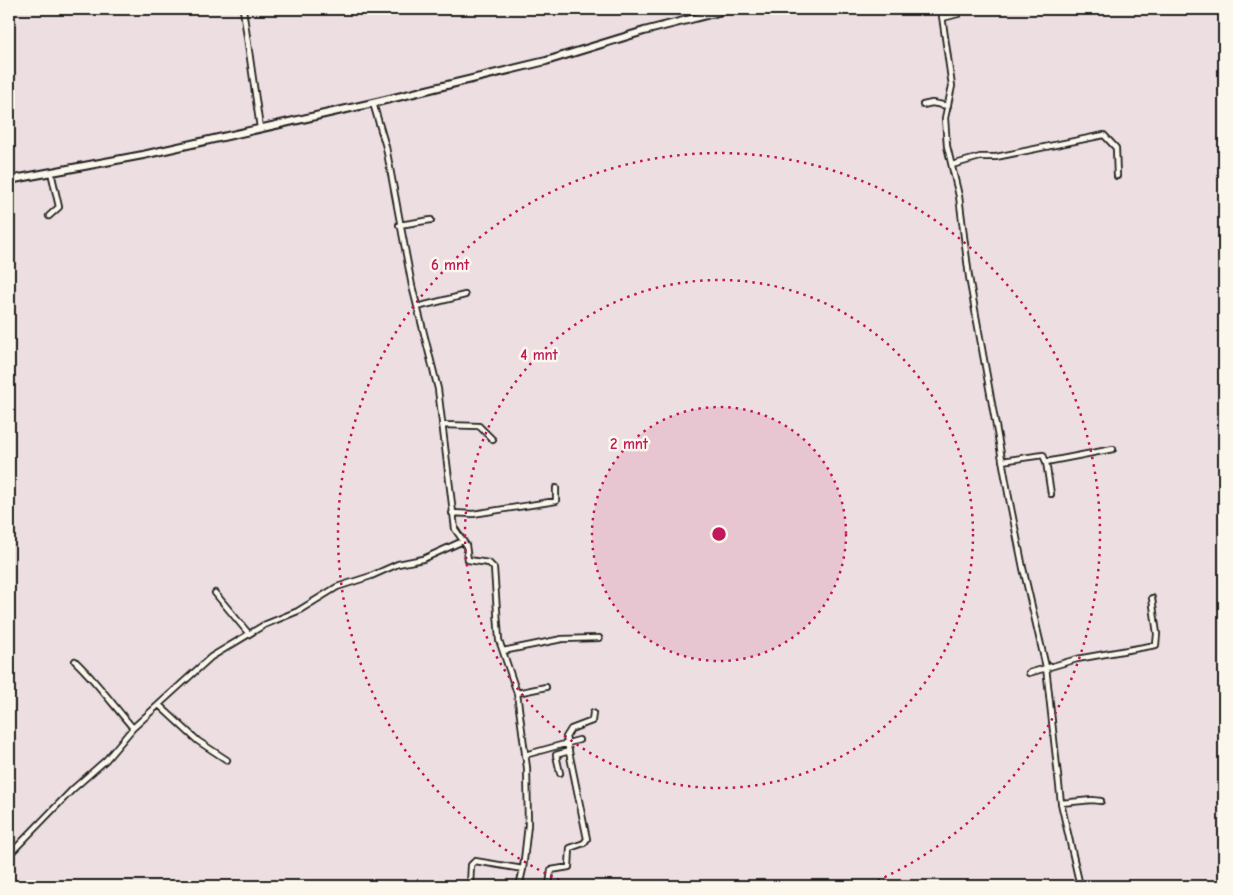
<svg xmlns="http://www.w3.org/2000/svg" width="1233" height="895" font-family="'Comic Neue',sans-serif">
	<style>
		.lines { fill: none; stroke-linecap: round; stroke-linejoin: round }
		.street-casing { stroke: #1c1c1c; stroke-width: 8 }
		.secondary-casing { stroke: #1c1c1c; stroke-width: 10 }
		.street { stroke: #fbf7ec; stroke-width: 4.5 }
		.secondary { stroke: #fbf7ec; stroke-width: 6 }
		.ring { fill: none; stroke: #c2185b; stroke-width: 2.5; stroke-dasharray: 2.5 5 }
		.centre { fill: #c2185b; stroke: #fbf7ec; stroke-width: 2.5 }
		.ring-label { font-size: 15px; text-anchor: middle; font-weight: bold; fill: #c2185b; stroke: #fbf7ec; stroke-width: 5; stroke-linejoin: round; paint-order: stroke }
	</style>
	<rect width="100%" height="100%" fill="#eddee2"/>
	<filter id="ink" filterUnits="userSpaceOnUse"><feTurbulence type="fractalNoise" baseFrequency=".02" numOctaves="2"/><feDisplacementMap in="SourceGraphic" scale="10" xChannelSelector="R" yChannelSelector="G"/><feConvolveMatrix kernelMatrix="1 2 1 2 8 2 1 2 1" color-interpolation-filters="sRGB"/></filter>
	<g filter="url(#ink)">
		<g class="lines">
			<defs>
				<path id="street" d="M 243,9 L 260,128
					M 941,9 L 952,86 L 945,118 L 947,146 L 959,196 L 969,277 L 1009,498 L 1023,568 L 1046,667 L 1061,803 L 1080,886
					M 943,18 L 958,14
					M 373,103 L 386,147 L 412,286 L 438,389 L 455,529 L 466,545 L 468,560 L 489,563 L 494,568 L 499,640 L 517,693 L 527,768 L 528,825 L 523,869 L 475,861 L 471,865 L 470,886
					M 923,105 L 932,103 L 948,106
					M 952,165 L 980,157 L 996,157 L 1104,135 L 1116,148 L 1117,176
					M 49,216 L 59,207 L 51,172
					M 399,225 L 431,220
					M 417,307 L 465,295
					M 442,425 L 479,426 L 493,440
					M 1002,461 L 1043,455 L 1046,462 L 1113,449
					M 1046,462 L 1051,494
					M 452,513 L 473,514 L 556,501 L 556,488
					M 215,593 L 249,634
					M 503,651 L 562,639 L 599,638
					M 75,661 C 97,682 114,706 133,728
					M 1029,673 L 1077,659 L 1156,645 L 1157,634 L 1152,598
					M 517,693 L 546,687
					M 159,705 L 198,741 L 227,760
					M 525,755 L 579,740
					M 560,773 L 556,755 L 569,751
					M 1061,803 L 1092,800 L 1101,801
					M 9,855 L 73,789 L 106,760 L 133,728 L 211,657 L 264,625 L 298,611 L 337,587 L 371,576 L 398,564 L 423,559 L 463,541
					M 523,869 L 520,882 L 525,886
					M 549,886 L 551,870 L 569,867 L 570,848 L 584,843 L 587,839 L 566,737 L 571,729 L 592,721 L 593,713"/>
				<path id="secondary" d="M 9,180 L 143,155 L 373,103 L 546,61 L 644,31 L 730,9"/>
			</defs>
			<use href="#street" class="street-casing"/>
			<use href="#secondary" class="secondary-casing"/>
			<use href="#street" class="street"/>
			<use href="#secondary" class="secondary"/>
		</g>
	</g>
	<circle cx="719" cy="534" r="127" fill="#c2185b" fill-opacity=".12"/>
	<g class="ring">
		<circle cx="719" cy="534" r="127"/>
		<circle cx="719" cy="534" r="254"/>
		<path d="M573 886A381 381 0 1 1 865 886"/>
	</g>
	<circle cx="719" cy="534" r="8" class="centre"/>
	<g class="ring-label">
		<text x="450" y="270">6 mnt</text>
		<text x="539" y="360">4 mnt</text>
		<text x="629" y="449">2 mnt</text>
	</g>
	<rect width="1233" height="895" fill="none" stroke="#fbf7ec" stroke-width="30"/>
	<rect x="15" y="15" width="1203" height="865" fill="none" stroke="#1c1c1c" stroke-width="2" filter="url(#ink)"/>
</svg>
